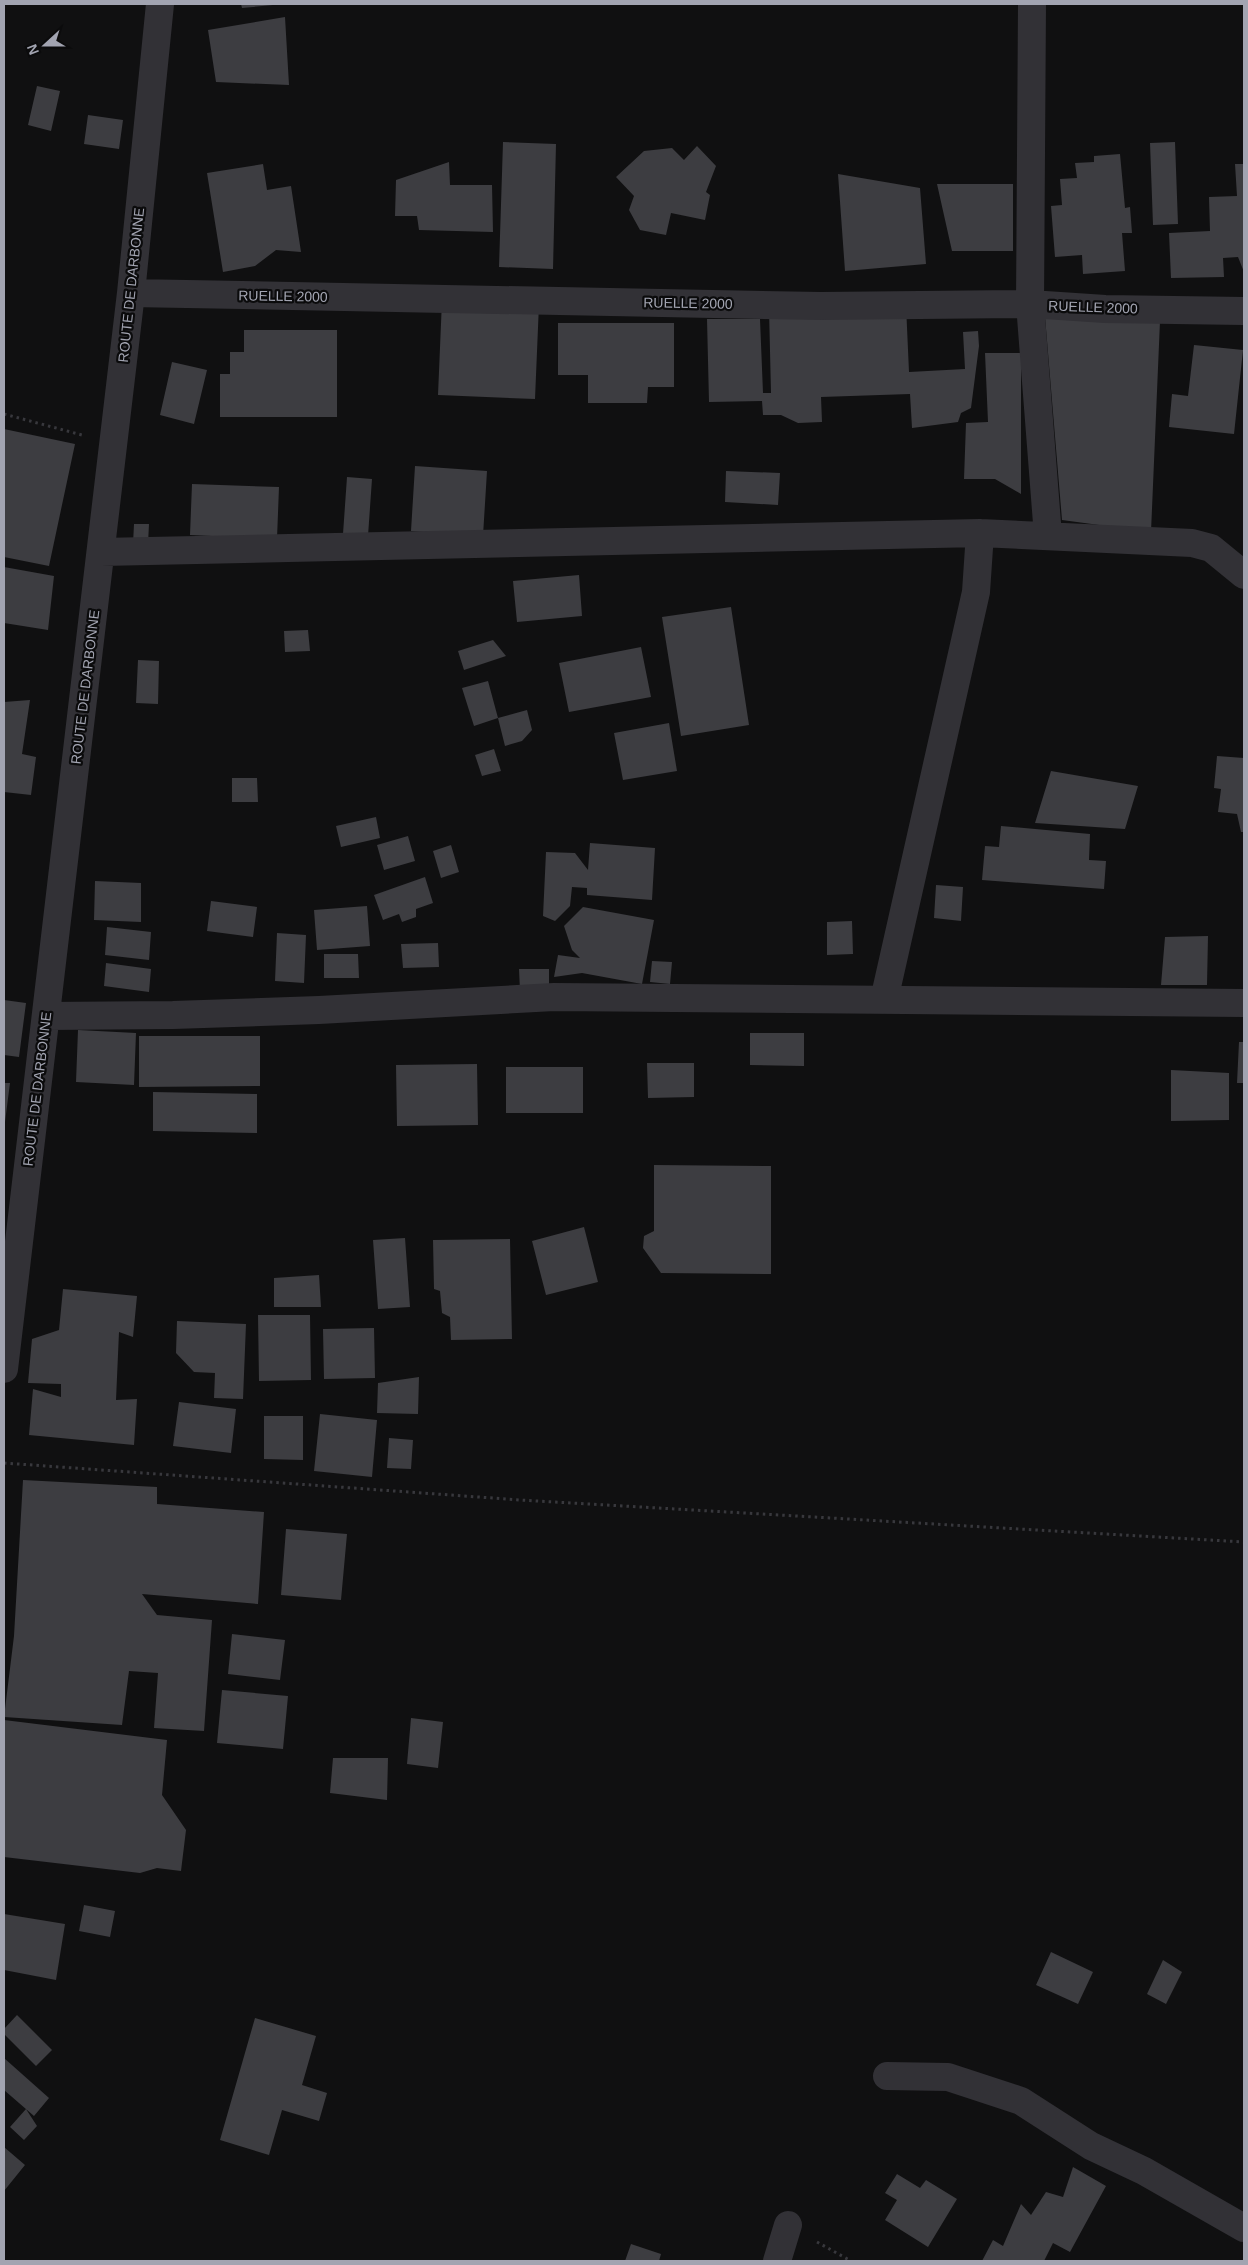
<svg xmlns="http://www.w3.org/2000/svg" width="1248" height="2265" font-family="Arial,sans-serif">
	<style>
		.building { fill: #3d3d41 }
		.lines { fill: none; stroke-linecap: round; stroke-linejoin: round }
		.path { stroke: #38383d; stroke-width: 3; stroke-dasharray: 2.5 4; stroke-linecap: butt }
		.minor { stroke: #323136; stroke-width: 28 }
		.labels { text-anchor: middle; stroke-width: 4.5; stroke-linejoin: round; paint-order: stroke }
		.street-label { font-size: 14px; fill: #a2a4b1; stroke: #0b0b0c }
	</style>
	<rect width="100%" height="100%" fill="#101011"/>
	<path class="building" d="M 241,4 L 273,4 L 273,5 L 242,8 Z
		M 285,17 L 289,85 L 216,82 L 208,30 Z
		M 37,86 L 60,91 L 51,131 L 28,125 Z
		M 88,115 L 123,120 L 119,149 L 84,144 Z
		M 503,142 L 556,144 L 553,269 L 499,267 Z
		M 1175,142 L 1178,224 L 1153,225 L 1150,143 Z
		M 697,146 L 716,166 L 706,192 L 710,195 L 705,220 L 671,213 L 666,235 L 640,230 L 629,210 L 634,196 L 616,177 L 644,151 L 672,148 L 684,160 Z
		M 1120,154 L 1125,208 L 1130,207 L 1132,233 L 1122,233 L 1125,271 L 1083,274 L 1082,255 L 1055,257 L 1051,206 L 1062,205 L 1060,179 L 1077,178 L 1075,163 L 1094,162 L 1094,156 Z
		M 449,162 L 450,185 L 492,185 L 493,232 L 419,230 L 417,216 L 395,216 L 396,180 Z
		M 263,164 L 267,190 L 291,186 L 301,252 L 276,250 L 255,266 L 223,272 L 207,173 Z
		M 1235,164 L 1244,164 L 1244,272 L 1238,257 L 1223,258 L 1224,277 L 1171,278 L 1169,233 L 1210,231 L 1209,197 L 1237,196 Z
		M 838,174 L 920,188 L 926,264 L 845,271 Z
		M 937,184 L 1013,184 L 1013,251 L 952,251 Z
		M 442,300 L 539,304 L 535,399 L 438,395 Z
		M 906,305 L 909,372 L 965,369 L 963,332 L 978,331 L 979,346 L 971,408 L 961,413 L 958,422 L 912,428 L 910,394 L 821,397 L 822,422 L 798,423 L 781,415 L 763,415 L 762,401 L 709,402 L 707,319 L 760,319 L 763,393 L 771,393 L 769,309 Z
		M 1044,305 L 1160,321 L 1151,532 L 1062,520 Z
		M 558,323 L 674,323 L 674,387 L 648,387 L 647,403 L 588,403 L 588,375 L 558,375 Z
		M 244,330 L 337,330 L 337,417 L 220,417 L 220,374 L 230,374 L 230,352 L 244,352 Z
		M 1194,345 L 1243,350 L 1234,434 L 1169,427 L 1172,394 L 1188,396 Z
		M 985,353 L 1021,353 L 1021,494 L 995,479 L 964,479 L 966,423 L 988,422 Z
		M 172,362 L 207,370 L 194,424 L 160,415 Z
		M 4,429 L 75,444 L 49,566 L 4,557 Z
		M 415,466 L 487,471 L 483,536 L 411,531 Z
		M 726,471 L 780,473 L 778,505 L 725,502 Z
		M 347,477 L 372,479 L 368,536 L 343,534 Z
		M 192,484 L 279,487 L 277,539 L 190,535 Z
		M 134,524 L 149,524 L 148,544 L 133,544 Z
		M 4,567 L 54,576 L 48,630 L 4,623 Z
		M 579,575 L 582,616 L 517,622 L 513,581 Z
		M 731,607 L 749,725 L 681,736 L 662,617 Z
		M 308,630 L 310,651 L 285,652 L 284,631 Z
		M 493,640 L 506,656 L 464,670 L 458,651 Z
		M 641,647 L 651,697 L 569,712 L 559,663 Z
		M 138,660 L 159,661 L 158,704 L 136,703 Z
		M 488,681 L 498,718 L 474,726 L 462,688 Z
		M 30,700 L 22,754 L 36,757 L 31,795 L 4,792 L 4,702 Z
		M 527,710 L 532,730 L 522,741 L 505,746 L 498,718 Z
		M 669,723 L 677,771 L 623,780 L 614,733 Z
		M 494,749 L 501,771 L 482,776 L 475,755 Z
		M 1217,756 L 1244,758 L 1244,832 L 1241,832 L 1237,814 L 1218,812 L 1221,789 L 1214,788 Z
		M 1051,771 L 1138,786 L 1125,829 L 1035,823 Z
		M 232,778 L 257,778 L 258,802 L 232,802 Z
		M 376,817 L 380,838 L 341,847 L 336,826 Z
		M 1001,826 L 1090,834 L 1089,860 L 1106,861 L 1104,889 L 982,880 L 985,846 L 999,847 Z
		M 408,836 L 415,861 L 384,870 L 377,845 Z
		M 590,843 L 655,848 L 652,900 L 587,895 L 587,888 L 572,887 L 570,906 L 555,921 L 543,916 L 546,852 L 575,853 L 588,870 Z
		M 451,845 L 459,872 L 441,878 L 433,851 Z
		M 425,877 L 433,903 L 416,909 L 416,917 L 402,922 L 399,914 L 383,920 L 374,895 Z
		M 95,881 L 141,883 L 141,922 L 94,920 Z
		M 936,885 L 963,887 L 961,921 L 934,918 Z
		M 211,901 L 257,907 L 253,937 L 207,931 Z
		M 367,906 L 370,946 L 317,950 L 314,910 Z
		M 583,907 L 654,920 L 642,984 L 582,973 L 554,977 L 558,955 L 580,958 L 572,950 L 564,926 Z
		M 852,921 L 853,954 L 827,955 L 827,922 Z
		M 107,927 L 151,932 L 149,960 L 105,955 Z
		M 277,933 L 306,935 L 304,983 L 275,981 Z
		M 1208,936 L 1207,985 L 1161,985 L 1165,937 Z
		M 438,943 L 439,967 L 403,968 L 401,944 Z
		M 324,954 L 358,954 L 359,978 L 324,978 Z
		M 652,961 L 672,962 L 670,984 L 650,982 Z
		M 106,963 L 151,969 L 149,992 L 104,986 Z
		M 519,969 L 549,969 L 549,992 L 520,991 Z
		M 4,1000 L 26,1003 L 19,1057 L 4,1055 Z
		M 78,1030 L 136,1033 L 134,1085 L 76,1082 Z
		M 750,1033 L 804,1033 L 804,1066 L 750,1065 Z
		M 139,1036 L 260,1036 L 260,1086 L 139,1087 Z
		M 1239,1042 L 1244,1042 L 1244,1083 L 1237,1083 Z
		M 647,1063 L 694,1063 L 694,1097 L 648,1098 Z
		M 477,1064 L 478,1125 L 397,1126 L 396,1065 Z
		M 506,1067 L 583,1067 L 583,1113 L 506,1113 Z
		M 1171,1070 L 1229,1073 L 1229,1120 L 1171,1121 Z
		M 4,1083 L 10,1083 L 5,1122 L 4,1122 Z
		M 153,1092 L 257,1094 L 257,1133 L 153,1131 Z
		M 654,1165 L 771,1166 L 771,1274 L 661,1273 L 643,1248 L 644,1236 L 654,1231 Z
		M 584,1227 L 598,1282 L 546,1295 L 532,1241 Z
		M 405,1238 L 410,1307 L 378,1309 L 373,1240 Z
		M 510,1239 L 512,1339 L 451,1340 L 450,1317 L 442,1313 L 440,1291 L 434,1289 L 433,1240 Z
		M 319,1275 L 321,1307 L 274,1307 L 274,1278 Z
		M 63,1289 L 137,1296 L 133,1337 L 119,1332 L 116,1400 L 137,1399 L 134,1445 L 29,1435 L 33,1389 L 61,1397 L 61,1384 L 28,1383 L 32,1339 L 59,1330 Z
		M 258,1315 L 310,1315 L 311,1380 L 259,1381 Z
		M 177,1321 L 246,1324 L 243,1399 L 214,1398 L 215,1373 L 194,1372 L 176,1353 Z
		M 374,1328 L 375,1378 L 324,1379 L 323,1329 Z
		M 419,1377 L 418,1414 L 377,1413 L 378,1383 Z
		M 179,1402 L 236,1409 L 231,1453 L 173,1446 Z
		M 320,1414 L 377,1420 L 372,1477 L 314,1471 Z
		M 264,1416 L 303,1416 L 303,1460 L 264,1459 Z
		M 389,1438 L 413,1440 L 411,1469 L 387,1468 Z
		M 23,1480 L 157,1487 L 157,1504 L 264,1512 L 258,1604 L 142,1594 L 157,1615 L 212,1620 L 204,1731 L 154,1728 L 158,1673 L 129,1671 L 122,1725 L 4,1717 L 14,1636 Z
		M 286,1529 L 347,1534 L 341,1600 L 281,1595 Z
		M 232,1634 L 285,1640 L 280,1680 L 228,1674 Z
		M 222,1690 L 288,1696 L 283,1749 L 217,1743 Z
		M 411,1718 L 443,1722 L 438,1768 L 407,1764 Z
		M 4,1720 L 167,1740 L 162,1795 L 186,1830 L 181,1871 L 157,1868 L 140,1873 L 4,1857 Z
		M 333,1758 L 388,1758 L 387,1800 L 330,1793 Z
		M 84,1905 L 115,1911 L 110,1937 L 79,1931 Z
		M 4,1914 L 65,1924 L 56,1980 L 4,1970 Z
		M 1051,1952 L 1093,1972 L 1078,2004 L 1036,1985 Z
		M 1163,1960 L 1182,1972 L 1166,2004 L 1147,1994 Z
		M 17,2015 L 52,2050 L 36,2066 L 4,2034 L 4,2029 Z
		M 255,2018 L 316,2036 L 302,2085 L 327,2093 L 319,2121 L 282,2110 L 269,2155 L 220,2140 Z
		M 4,2058 L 49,2098 L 34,2116 L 4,2090 Z
		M 26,2109 L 37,2126 L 24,2140 L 10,2127 Z
		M 4,2147 L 25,2165 L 4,2191 Z
		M 1073,2167 L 1106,2186 L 1070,2252 L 1053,2243 L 1044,2261 L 982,2261 L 993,2240 L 1003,2246 L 1021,2204 L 1031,2215 L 1046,2192 L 1063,2197 Z
		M 897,2174 L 920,2188 L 926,2180 L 957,2199 L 928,2247 L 885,2220 L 897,2200 L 885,2193 Z
		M 631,2244 L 661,2254 L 659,2261 L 625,2261 Z"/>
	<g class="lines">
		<path class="path" d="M 4,414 L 82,435
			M 4,1463 L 520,1500 L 1244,1542
			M 817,2242 L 851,2261"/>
		<path class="minor" d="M 1032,4 L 1030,304 L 1048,536
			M 131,293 L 821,306 L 1030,304 L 1105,309 L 1244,311
			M 101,552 L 980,533 L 1192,543 L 1211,548 L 1244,575
			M 884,1000 L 976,592 L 980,533
			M 46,1016 L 173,1015 L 319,1010 L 554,997 L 1244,1003
			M 4,1369 L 131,293 L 160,4
			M 887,2076 L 948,2077 L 1021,2101 L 1091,2146 L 1144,2171 L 1244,2228
			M 777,2261 L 788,2225"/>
	</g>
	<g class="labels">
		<g class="street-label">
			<text transform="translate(131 285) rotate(-84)" y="5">ROUTE DE DARBONNE</text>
			<text transform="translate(283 296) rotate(1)" y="5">RUELLE 2000</text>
			<text transform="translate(688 303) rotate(1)" y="5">RUELLE 2000</text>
			<text transform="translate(1093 307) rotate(2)" y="5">RUELLE 2000</text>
			<text transform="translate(85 687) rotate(-83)" y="5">ROUTE DE DARBONNE</text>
			<text transform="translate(37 1089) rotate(-83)" y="5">ROUTE DE DARBONNE</text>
		</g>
	</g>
	<rect width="1248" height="2265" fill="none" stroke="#a2a4b1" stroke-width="10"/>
	<g transform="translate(45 45) rotate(249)" stroke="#0b0b0c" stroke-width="4" paint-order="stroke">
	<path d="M0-4L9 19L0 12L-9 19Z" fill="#a2a4b1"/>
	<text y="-8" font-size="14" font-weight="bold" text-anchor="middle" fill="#a2a4b1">N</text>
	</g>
</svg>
